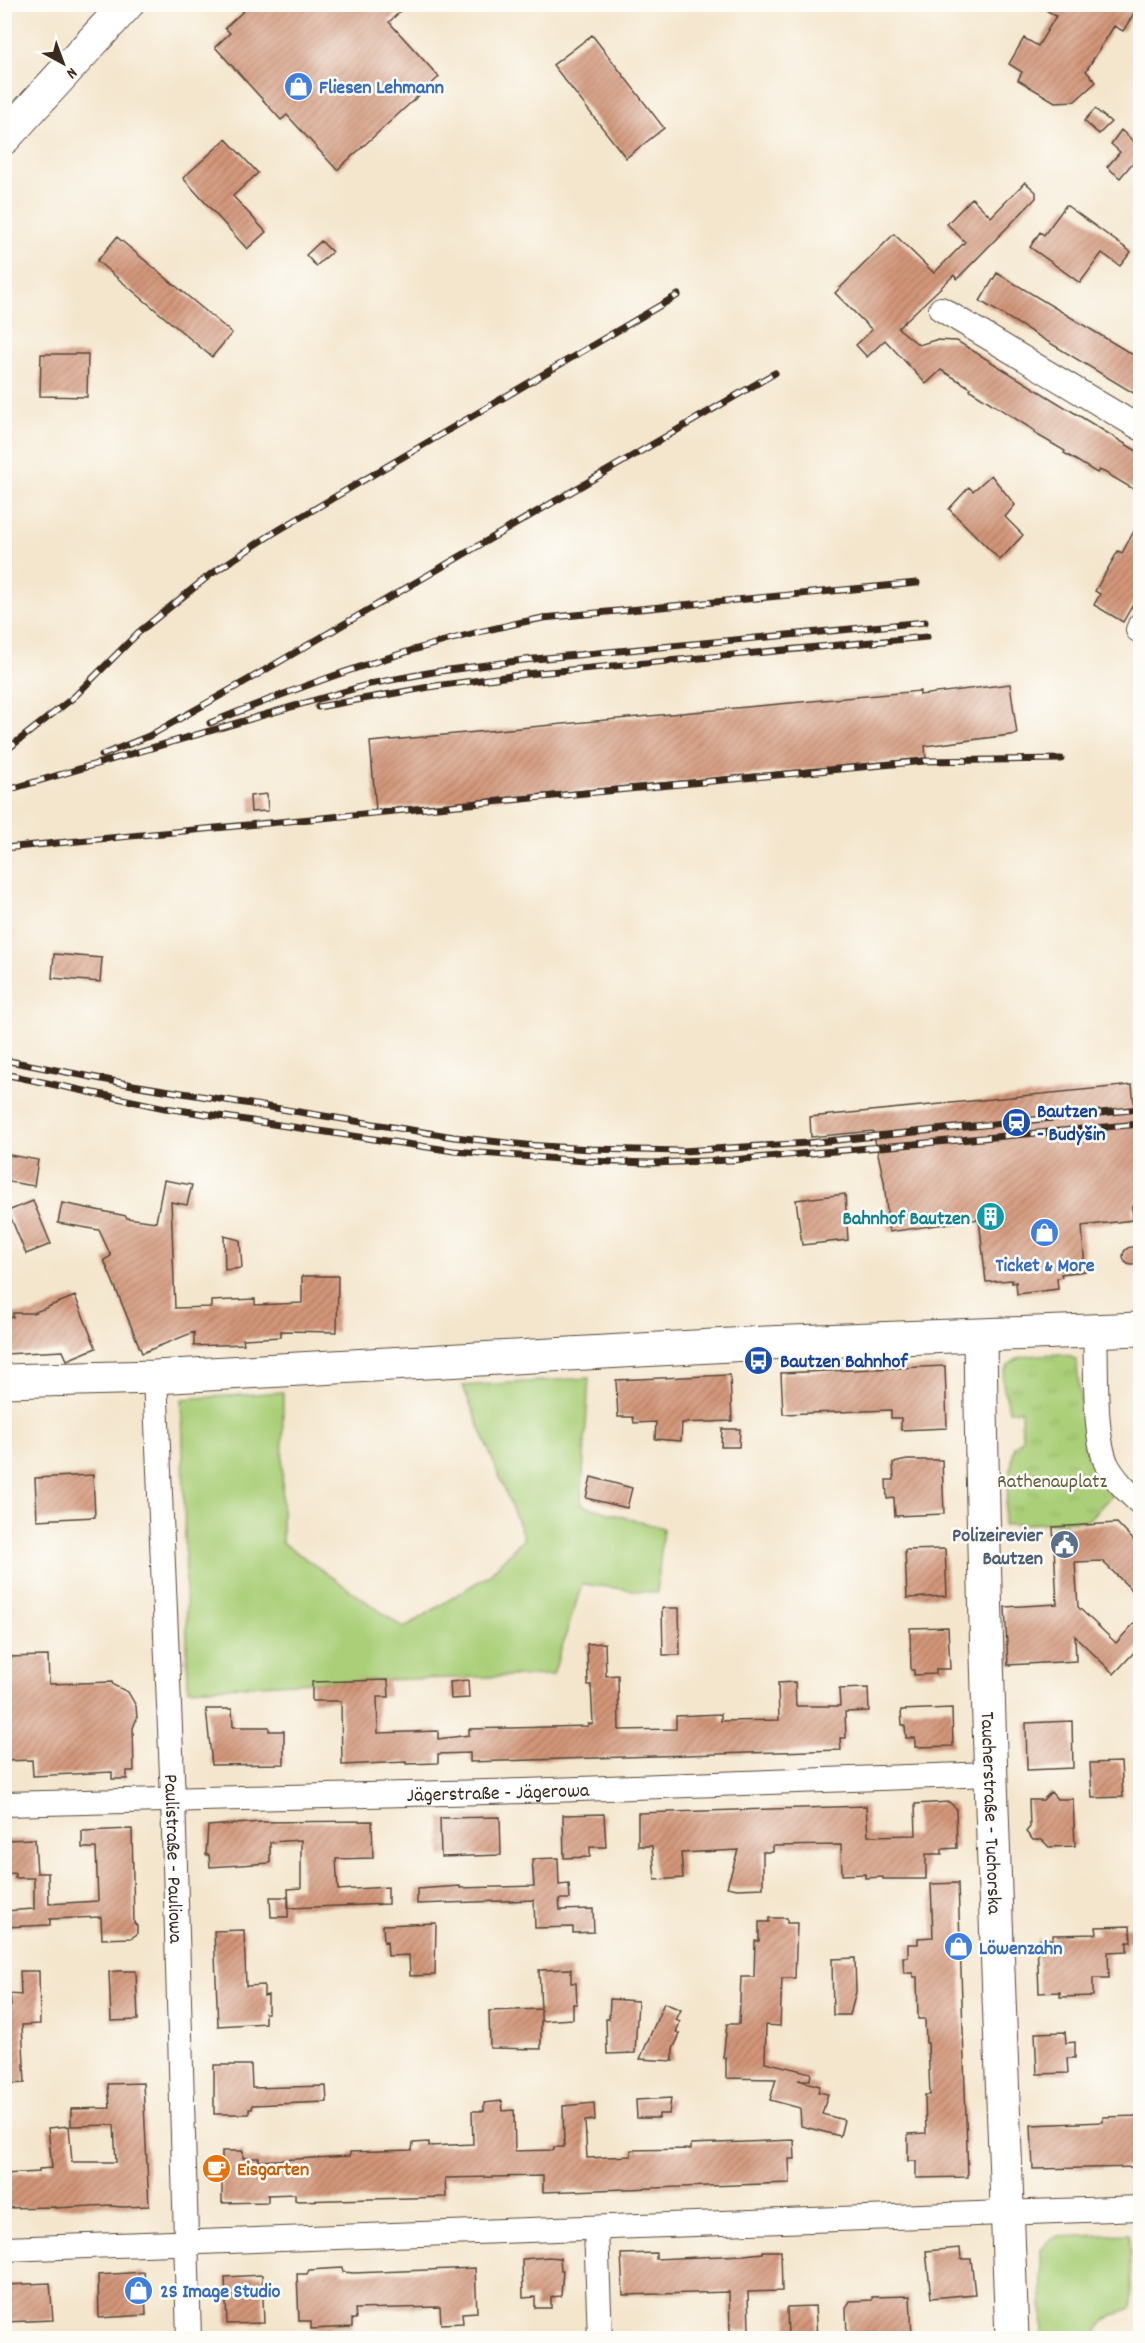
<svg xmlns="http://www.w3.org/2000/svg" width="1145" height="2343" font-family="Dekko,sans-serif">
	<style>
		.grass { fill: #aacf78; stroke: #727c4b; stroke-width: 1.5 }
		.park { fill: url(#park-tufts); stroke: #727c4b; stroke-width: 1.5 }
		.building { fill: url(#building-hatch) }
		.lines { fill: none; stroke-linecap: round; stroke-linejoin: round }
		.street-casing { stroke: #574638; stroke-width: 26 }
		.secondary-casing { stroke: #574638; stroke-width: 35 }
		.primary-casing { stroke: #574638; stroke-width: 35 }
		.street { stroke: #fff; stroke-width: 24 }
		.secondary { stroke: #fff; stroke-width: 33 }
		.primary { stroke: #fff; stroke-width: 33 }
		.rail-casing { stroke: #3b2a1e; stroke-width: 7 }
		.rail { stroke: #fdfcf7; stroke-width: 4.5; stroke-dasharray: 14; stroke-linecap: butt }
		.labels { text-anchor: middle; stroke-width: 5; stroke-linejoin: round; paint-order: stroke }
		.shop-label { font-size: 20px; font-weight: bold; fill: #366cbe; stroke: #fdfcf7; text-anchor: start }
		.transit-label { font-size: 20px; font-weight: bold; fill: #164399; stroke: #fdfcf7; text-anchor: start }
		.culture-label { font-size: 20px; font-weight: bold; fill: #0d838f; stroke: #fdfcf7; text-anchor: end }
		.park-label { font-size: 20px; fill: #5c5c39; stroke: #fdfcf7 }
		.service-label { font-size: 20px; font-weight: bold; fill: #4e5e75; stroke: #fdfcf7; text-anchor: end }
		.street-label { font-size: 20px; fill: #3b2a1e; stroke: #fdfcf7 }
		.food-label { font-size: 20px; font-weight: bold; fill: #c56008; stroke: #fdfcf7; text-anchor: start }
	</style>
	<defs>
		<pattern id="park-tufts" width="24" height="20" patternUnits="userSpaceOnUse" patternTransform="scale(1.5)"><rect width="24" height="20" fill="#aacf78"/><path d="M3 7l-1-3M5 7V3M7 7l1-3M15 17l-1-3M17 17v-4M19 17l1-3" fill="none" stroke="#93b267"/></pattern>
		<pattern id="building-hatch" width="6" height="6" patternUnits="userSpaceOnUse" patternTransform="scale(1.5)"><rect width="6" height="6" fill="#d39679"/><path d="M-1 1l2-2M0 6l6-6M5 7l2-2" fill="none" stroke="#ac7b63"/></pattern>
	</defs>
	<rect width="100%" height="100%" fill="#fdfcf7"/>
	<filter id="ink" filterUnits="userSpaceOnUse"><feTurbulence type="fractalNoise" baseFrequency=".0167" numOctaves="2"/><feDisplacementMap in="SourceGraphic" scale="12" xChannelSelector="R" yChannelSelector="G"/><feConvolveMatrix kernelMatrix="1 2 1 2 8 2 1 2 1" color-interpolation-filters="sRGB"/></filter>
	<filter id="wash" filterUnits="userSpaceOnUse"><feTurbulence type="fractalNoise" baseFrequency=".008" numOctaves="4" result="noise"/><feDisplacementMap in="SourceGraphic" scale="24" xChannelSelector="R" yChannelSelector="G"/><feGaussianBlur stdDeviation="1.35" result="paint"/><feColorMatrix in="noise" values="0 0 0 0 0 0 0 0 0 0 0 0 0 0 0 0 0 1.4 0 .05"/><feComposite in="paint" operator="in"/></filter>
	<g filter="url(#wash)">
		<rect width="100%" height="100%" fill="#f4e6cd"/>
		<path class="grass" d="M 589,1378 L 581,1505 L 663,1528 L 657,1593 L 582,1584 L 553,1675 L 312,1682 L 188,1689 L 182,1399 L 283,1392 L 282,1542 L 404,1628 L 489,1575 L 524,1538 L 463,1386 Z
			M 1129,2234 L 1132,2308 C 1114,2313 1100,2320 1094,2338 L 1043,2338 L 1041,2249 L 1048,2241 L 1057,2237 Z"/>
		<path class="park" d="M 1060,1354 L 1069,1356 L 1076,1360 L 1088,1458 L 1115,1492 L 1087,1521 L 1003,1525 L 1014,1447 L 1022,1440 L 1021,1410 L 1009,1411 C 1008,1401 1002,1387 1003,1378 C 1006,1352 1042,1355 1060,1354 Z"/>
		<g id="blocks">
			<path class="building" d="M 251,4 L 408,4 L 389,22 L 439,77 L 337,170 L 287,115 L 281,120 L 215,47 L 230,33 L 225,28 Z
				M 1036,4 L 1140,4 L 1123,31 L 1114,26 L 1086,71 L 1096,82 L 1075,101 L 1055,102 L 1018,80 L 1022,72 L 1009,64 L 1024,38 L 1038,46 L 1056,16 Z
				M 592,35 L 664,128 L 626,158 L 553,65 Z
				M 1095,109 L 1111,122 L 1099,134 L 1084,121 Z
				M 1121,130 L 1140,147 L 1140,154 L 1120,178 L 1107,167 L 1120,152 L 1111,144 Z
				M 226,139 L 258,173 L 233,196 L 266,232 L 247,249 L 183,178 Z
				M 1025,182 L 1036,192 L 1036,198 L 957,279 L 954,275 L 898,328 L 919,345 L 935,340 L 957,341 L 1140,453 L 1140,493 L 1106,473 L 1099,470 L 1097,473 L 1064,453 L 1065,451 L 1034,433 L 1035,431 L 970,390 L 971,388 L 941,370 L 926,384 L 885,340 L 867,357 L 856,345 L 872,330 L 835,293 L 894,234 L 934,273 L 965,242 L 947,224 L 972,198 L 991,217 Z
				M 1066,205 L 1131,252 L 1120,266 L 1102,253 L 1080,283 L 1030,247 L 1040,232 L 1044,235 Z
				M 117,237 L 232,333 L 212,357 L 97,261 Z
				M 321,241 L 332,252 L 316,266 L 306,255 Z
				M 997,273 L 1140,359 L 1140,397 L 980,301 Z
				M 41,354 L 88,354 L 87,397 L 40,396 Z
				M 991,475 L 1015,505 L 1005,517 L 1023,535 L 1000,560 L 949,509 L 969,487 L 973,491 Z
				M 1140,520 L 1140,592 L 1123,622 L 1094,605 L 1100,594 L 1095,591 L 1118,551 L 1122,553 Z
				M 1010,684 L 1017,734 L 925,746 L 926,758 L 376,810 L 370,742 L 920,691 L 920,695 Z
				M 267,794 L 268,811 L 251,812 L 250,796 Z
				M 54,954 L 102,958 L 100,982 L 52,978 Z
				M 1132,1085 L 1137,1133 L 1140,1133 L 1140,1206 L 1132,1207 L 1133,1220 L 1082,1226 L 1085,1271 L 1061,1274 L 1062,1277 L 1057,1278 L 1058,1289 L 1017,1294 L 1016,1282 L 1012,1283 L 1012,1280 L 986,1282 L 979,1219 L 889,1232 L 884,1181 L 873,1131 L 811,1137 L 810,1117 Z
				M 4,1154 L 38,1160 L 34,1186 L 4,1181 Z
				M 164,1180 L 192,1185 L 187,1205 L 171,1202 L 175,1308 L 211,1307 L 211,1301 L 255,1299 L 255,1305 L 302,1303 L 302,1276 L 338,1276 L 337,1332 L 281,1331 L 281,1337 L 243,1339 L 244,1344 L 194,1346 L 194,1332 L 142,1353 L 104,1260 L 111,1256 L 99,1230 L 58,1223 L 62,1203 L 126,1216 L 127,1218 L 156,1222 Z
				M 845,1194 L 848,1240 L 802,1245 L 796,1200 Z
				M 33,1201 L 51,1244 L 26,1254 L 8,1211 Z
				M 224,1236 L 240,1240 L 242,1268 L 225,1270 Z
				M1123 1256a9 9 0 1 1 18 0a9 9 0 1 1-18 0Z
				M 75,1296 L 96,1348 L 67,1360 L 63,1351 L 4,1354 L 4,1318 L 13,1317 L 13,1313 L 33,1313 Z
				M 945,1366 L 947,1428 L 901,1430 L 901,1418 L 891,1418 L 891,1410 L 783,1414 L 781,1373 Z
				M 730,1375 L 732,1421 L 682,1423 L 681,1441 L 655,1439 L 656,1422 L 634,1423 L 633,1417 L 618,1417 L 616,1380 Z
				M 722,1429 L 740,1429 L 739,1447 L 721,1447 Z
				M 907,1460 L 942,1460 L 944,1514 L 895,1516 L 894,1498 L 887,1499 L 886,1480 L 894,1480 L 893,1463 Z
				M 93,1475 L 95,1517 L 37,1520 L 35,1478 Z
				M 591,1477 L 632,1488 L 627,1508 L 586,1498 Z
				M 1117,1523 L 1140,1547 L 1140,1598 L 1102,1561 L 1075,1562 L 1078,1607 L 1116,1643 L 1140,1617 L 1140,1646 L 1114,1674 L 1075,1636 L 1076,1661 L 1008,1665 L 1005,1607 L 1057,1604 L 1053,1527 Z
				M 945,1549 L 947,1596 L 907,1598 L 905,1550 Z
				M 662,1608 L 679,1608 L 680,1655 L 663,1655 Z
				M 948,1627 L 950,1669 L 936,1669 L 936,1674 L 914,1675 L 914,1670 L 911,1670 L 910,1628 Z
				M 605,1643 L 606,1676 L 618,1675 L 619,1730 L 676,1729 L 676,1716 L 721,1714 L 721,1721 L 779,1720 L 778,1683 L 795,1682 L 796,1706 L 840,1706 L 839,1689 L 868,1688 L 869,1711 L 845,1712 L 846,1738 L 840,1738 L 841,1750 L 470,1762 L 470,1753 L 438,1754 L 438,1763 L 406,1764 L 406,1762 L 342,1765 L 341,1701 L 312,1701 L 312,1682 L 388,1680 L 389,1697 L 377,1697 L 378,1733 L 438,1731 L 438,1739 L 469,1735 L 469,1729 L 588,1726 L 588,1724 L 593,1724 L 591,1685 L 588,1685 L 587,1644 Z
				M 48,1656 L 49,1684 L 112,1682 L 113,1685 L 128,1692 L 136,1706 L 137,1718 L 133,1728 L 134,1771 L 127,1771 L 127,1779 L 112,1779 L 112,1772 L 33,1776 L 32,1760 L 4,1761 L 4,1657 Z
				M 468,1680 L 469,1698 L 451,1699 L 450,1682 Z
				M 952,1708 L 953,1746 L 915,1747 L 915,1738 L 906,1738 L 905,1725 L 902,1725 L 901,1710 Z
				M 206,1709 L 232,1709 L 233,1727 L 269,1727 L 269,1731 L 284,1731 L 284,1764 L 212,1765 Z
				M 1072,1721 L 1073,1768 L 1027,1770 L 1026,1723 Z
				M 1121,1762 L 1123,1797 L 1092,1798 L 1090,1763 Z
				M 1051,1792 L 1057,1799 L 1073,1799 L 1075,1846 L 1049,1847 L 1042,1840 L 1033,1840 L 1026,1832 L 1030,1827 L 1029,1800 L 1043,1800 Z
				M 949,1802 L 956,1808 L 957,1848 L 942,1849 L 942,1854 L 926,1854 L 926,1879 L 883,1879 L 883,1877 L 865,1878 L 865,1874 L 842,1875 L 841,1845 L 773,1846 L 773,1852 L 763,1852 L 763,1888 L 737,1889 L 727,1887 L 738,1850 L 681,1853 L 683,1878 L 655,1880 L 652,1846 L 638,1846 L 638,1813 L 866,1806 L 868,1836 L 916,1835 L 915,1804 Z
				M 604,1814 L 606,1847 L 590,1847 L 590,1857 L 564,1858 L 563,1815 Z
				M 500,1817 L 501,1855 L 441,1857 L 440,1818 Z
				M 372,1821 L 373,1858 L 336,1859 L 338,1890 L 388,1887 L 388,1904 L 289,1908 L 288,1889 L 301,1888 L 301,1840 L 270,1842 L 270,1863 L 210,1867 L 209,1855 L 206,1855 L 208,1826 L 262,1822 Z
				M 132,1829 L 134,1923 L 137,1926 L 137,1934 L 131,1938 L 102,1939 L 101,1917 L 50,1919 L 50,1925 L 4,1927 L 4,1911 L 34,1909 L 34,1878 L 15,1878 L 15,1873 L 5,1874 L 4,1840 L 35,1839 L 37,1873 L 48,1873 L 49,1904 L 98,1901 L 96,1848 L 82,1848 L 82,1831 Z
				M 558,1858 L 559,1885 L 569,1884 L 570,1899 L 559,1899 L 560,1910 L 593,1909 L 594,1932 L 573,1933 L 573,1927 L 535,1928 L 534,1900 L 417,1904 L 417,1889 L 460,1886 L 460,1888 L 534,1886 L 532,1859 Z
				M 958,1883 L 968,2177 L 916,2178 L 916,2161 L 908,2161 L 908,2134 L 926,2133 L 925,2095 L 930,2095 L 928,2043 L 926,2043 L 925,2019 L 918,2019 L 917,1977 L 913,1977 L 913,1973 L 904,1973 L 903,1957 L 908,1957 L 908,1944 L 918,1944 L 918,1938 L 933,1937 L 931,1884 Z
				M 270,1897 L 288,1897 L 288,1917 L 271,1917 Z
				M 769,1918 L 787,1918 L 787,1923 L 797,1923 L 795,1978 L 782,1978 L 780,2026 L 766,2025 L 765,2062 L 811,2073 L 810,2080 L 798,2080 L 820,2086 L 818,2092 L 828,2094 L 822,2114 L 844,2120 L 840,2136 L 801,2126 L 800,2108 L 770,2100 L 776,2079 L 726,2078 L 726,2058 L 723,2058 L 727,2024 L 739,2024 L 741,1977 L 754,1977 L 755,1941 L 759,1941 L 759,1922 L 769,1922 Z
				M 436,1923 L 435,1975 L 410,1976 L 409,1955 L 388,1956 L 387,1941 L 384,1942 L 383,1925 Z
				M 1130,1926 L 1131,1942 L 1127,1942 L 1127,1951 L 1108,1952 L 1109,1978 L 1093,1978 L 1093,1996 L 1060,1997 L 1060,1992 L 1039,1993 L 1037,1940 L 1053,1939 L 1053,1935 L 1097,1934 L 1096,1927 Z
				M 244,1930 L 246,1986 L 264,1985 L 264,1996 L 268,1995 L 268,2013 L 265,2013 L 265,2023 L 218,2026 L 214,1931 Z
				M 855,1958 L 856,1992 L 850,2015 L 833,2015 L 832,1959 Z
				M 571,1969 L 571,1983 L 576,1983 L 577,2004 L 573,2004 L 573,2019 L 541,2021 L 541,2010 L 541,2049 L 490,2048 L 489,2011 L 541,2009 L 539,1970 Z
				M 20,1971 L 39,1971 L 40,2024 L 22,2025 L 25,2083 L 4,2084 L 4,2065 L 7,2065 L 5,2007 L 11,2006 L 10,1994 L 21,1995 Z
				M 117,1971 L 136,1971 L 138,2020 L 111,2021 L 109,1972 Z
				M 610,1999 L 638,2001 L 635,2053 L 607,2054 L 606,2019 L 609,2019 Z
				M 664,2003 L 681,2010 L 676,2020 L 680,2022 L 676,2032 L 680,2034 L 673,2049 L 673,2061 L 640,2059 Z
				M 1065,2032 L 1066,2043 L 1075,2042 L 1075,2058 L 1067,2058 L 1068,2073 L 1037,2074 L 1035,2033 Z
				M 214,2065 L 251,2065 L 252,2088 L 326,2086 L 327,2102 L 252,2105 L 252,2109 L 249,2109 L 249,2114 L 214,2114 Z
				M 143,2083 L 149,2206 L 122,2207 L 111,2206 L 111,2205 L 55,2208 L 55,2207 L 4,2208 L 4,2174 L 39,2172 L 39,2169 L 52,2168 L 48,2128 L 69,2126 L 72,2162 L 116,2162 L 114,2125 L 71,2126 L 71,2109 L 110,2108 L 108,2084 Z
				M 671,2098 L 669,2114 L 659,2114 L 659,2118 L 637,2118 L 636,2100 Z
				M 502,2101 L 503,2111 L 514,2110 L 515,2151 L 554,2150 L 554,2147 L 564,2147 L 563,2106 L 594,2103 L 595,2120 L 585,2121 L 587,2158 L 631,2156 L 631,2150 L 691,2149 L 691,2144 L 794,2140 L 795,2159 L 789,2159 L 790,2183 L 543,2192 L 543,2176 L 445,2178 L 446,2197 L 298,2201 L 295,2200 L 295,2194 L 268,2195 L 268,2202 L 222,2203 L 222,2151 L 243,2151 L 243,2158 L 259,2158 L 259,2161 L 350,2156 L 350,2152 L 412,2150 L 413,2143 L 429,2142 L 429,2146 L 473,2144 L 472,2111 L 484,2111 L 484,2103 Z
				M 1140,2116 L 1140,2167 L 1033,2169 L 1031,2125 L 1103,2122 L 1103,2117 Z
				M 960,2248 L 961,2259 L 971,2259 L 975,2294 L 931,2298 L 926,2251 Z
				M 763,2251 L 781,2251 L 782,2291 L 748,2292 L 749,2331 L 730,2331 L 729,2292 L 623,2295 L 621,2254 L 656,2253 L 656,2259 L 744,2255 L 763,2253 Z
				M 549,2257 L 560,2258 L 561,2270 L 563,2270 L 561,2296 L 551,2297 L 551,2308 L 535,2308 L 535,2297 L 523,2298 L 522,2259 Z
				M 342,2268 L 343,2272 L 354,2273 L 475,2268 L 477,2312 L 462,2313 L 463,2323 L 441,2324 L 440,2307 L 355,2309 L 356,2319 L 352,2319 L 352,2327 L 311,2329 L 311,2321 L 299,2321 L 297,2274 L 307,2274 L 309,2270 Z
				M 144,2272 L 146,2315 L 99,2318 L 98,2275 Z
				M 262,2275 L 264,2323 L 227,2324 L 225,2277 Z
				M 50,2283 L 53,2320 L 4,2322 L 4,2285 Z
				M 910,2296 L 912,2338 L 847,2338 L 846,2308 L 850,2301 L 872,2300 L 872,2297 Z
				M 815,2306 L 817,2338 L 788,2338 L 787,2307 Z"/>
		</g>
	</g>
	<g filter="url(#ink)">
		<use href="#blocks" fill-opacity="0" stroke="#574638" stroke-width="1.5"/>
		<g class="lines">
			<defs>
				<g id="street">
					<path d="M 941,309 L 1140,428"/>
					<path d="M 1138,630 L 1140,625"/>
					<path d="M 1095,1331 C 1097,1366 1093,1435 1107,1465 C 1115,1480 1128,1492 1140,1503"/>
					<path id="s1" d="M 155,1377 L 173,1799 L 189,2338"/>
					<path id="s2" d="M 4,1804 L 524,1791 L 991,1774"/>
					<path d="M 596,2228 L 600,2338"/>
					<path d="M 4,2249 L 1140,2208"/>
				</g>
				<g id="secondary">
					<path id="s3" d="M 980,1336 C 984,1670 1000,2004 1012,2338"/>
					<path d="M 4,1381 L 155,1377 L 766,1343 L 1140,1329"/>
				</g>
				<path id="primary" d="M 4,138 L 127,4"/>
			</defs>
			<use href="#street" class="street-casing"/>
			<use href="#secondary" class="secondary-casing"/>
			<use href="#primary" class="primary-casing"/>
			<use href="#street" class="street"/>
			<use href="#secondary" class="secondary"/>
			<use href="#primary" class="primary"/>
			<defs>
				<path id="rail" d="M 318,707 L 435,686 L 526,674 L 927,637
					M 210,723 C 318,679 428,640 543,618 L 917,583
					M 4,752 L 74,697 L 139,632 L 211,574 L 272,534 L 678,295
					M 102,755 L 149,736 L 260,673 L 775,373
					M 4,791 L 370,684 L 433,672 L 524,660 L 925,622
					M 4,848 L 925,761 L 1061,759
					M 4,1060 L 133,1085 L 454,1137 L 526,1145 L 591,1149 L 683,1151 L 808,1143 L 1140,1109
					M 4,1074 L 165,1108 L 454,1151 L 585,1161 L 651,1163 L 732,1160 L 1140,1124"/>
			</defs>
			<use href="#rail" class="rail-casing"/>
			<use href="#rail" class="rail"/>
		</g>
	</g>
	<defs>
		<symbol id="shop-disc" viewBox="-11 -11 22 22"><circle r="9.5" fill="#3f7fe0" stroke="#fdfcf7"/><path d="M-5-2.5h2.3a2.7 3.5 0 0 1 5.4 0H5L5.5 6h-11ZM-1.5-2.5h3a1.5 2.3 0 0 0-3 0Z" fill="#fff"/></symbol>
		<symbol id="station-disc" viewBox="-11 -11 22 22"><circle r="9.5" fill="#1a4fb4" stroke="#fdfcf7"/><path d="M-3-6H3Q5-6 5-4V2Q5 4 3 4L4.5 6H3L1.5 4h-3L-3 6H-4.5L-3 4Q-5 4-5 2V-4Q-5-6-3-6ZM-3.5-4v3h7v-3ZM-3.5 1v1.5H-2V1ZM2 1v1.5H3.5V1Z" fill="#fff"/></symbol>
		<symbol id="building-disc" viewBox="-11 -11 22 22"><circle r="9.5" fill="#0f9aa8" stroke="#fdfcf7"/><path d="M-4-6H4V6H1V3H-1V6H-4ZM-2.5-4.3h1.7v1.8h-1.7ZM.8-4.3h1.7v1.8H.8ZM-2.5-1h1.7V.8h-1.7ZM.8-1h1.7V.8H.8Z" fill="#fff"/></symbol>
		<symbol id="bus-disc" viewBox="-11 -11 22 22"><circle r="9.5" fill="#1a4fb4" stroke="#fdfcf7"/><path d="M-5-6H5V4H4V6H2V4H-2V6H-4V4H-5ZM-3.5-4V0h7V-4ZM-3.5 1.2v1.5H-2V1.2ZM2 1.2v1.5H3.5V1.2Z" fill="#fff"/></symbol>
		<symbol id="civic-disc" viewBox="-11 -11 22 22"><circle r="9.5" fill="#5c6f8a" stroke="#fdfcf7"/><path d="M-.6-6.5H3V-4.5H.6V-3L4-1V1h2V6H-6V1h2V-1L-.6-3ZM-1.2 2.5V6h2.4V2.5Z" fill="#fff"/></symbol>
		<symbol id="cafe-disc" viewBox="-11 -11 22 22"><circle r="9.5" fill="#e8710a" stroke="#fdfcf7"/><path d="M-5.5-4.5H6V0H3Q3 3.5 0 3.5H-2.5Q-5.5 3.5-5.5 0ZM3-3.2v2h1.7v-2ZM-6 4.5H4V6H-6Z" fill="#fff"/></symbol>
	</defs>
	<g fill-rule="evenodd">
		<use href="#shop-disc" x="282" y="70" width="33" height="33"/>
		<use href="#station-disc" x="1000" y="1106" width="33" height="33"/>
		<use href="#building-disc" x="974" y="1200" width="33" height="33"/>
		<use href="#shop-disc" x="1028" y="1216" width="33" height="33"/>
		<use href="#bus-disc" x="742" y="1344" width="33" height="33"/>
		<use href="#civic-disc" x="1048" y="1528" width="33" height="33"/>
		<use href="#shop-disc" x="942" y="1930" width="33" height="33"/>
		<use href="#cafe-disc" x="200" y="2152" width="33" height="33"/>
		<use href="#shop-disc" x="122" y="2274" width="33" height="33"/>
	</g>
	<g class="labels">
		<g class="shop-label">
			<text x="319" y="93">Fliesen Lehmann</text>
			<text x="1045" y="1271" text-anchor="middle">Ticket &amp; More</text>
			<text x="979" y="1954">Löwenzahn</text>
			<text x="160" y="2297">2S Image Studio</text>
		</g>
		<g class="transit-label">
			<text x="1037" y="1117">Bautzen<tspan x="1037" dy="23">- Budyšin</tspan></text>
			<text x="780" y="1367">Bautzen Bahnhof</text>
		</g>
		<g class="culture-label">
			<text x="970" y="1224">Bahnhof Bautzen</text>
		</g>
		<g class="park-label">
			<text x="1052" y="1487">Rathenauplatz</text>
		</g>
		<g class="service-label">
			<text x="1043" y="1541">Polizeirevier<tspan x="1043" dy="23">Bautzen</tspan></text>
		</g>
		<g class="street-label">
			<text dy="7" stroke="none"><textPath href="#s2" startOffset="494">Jägerstraße - Jägerowa</textPath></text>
			<text dy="7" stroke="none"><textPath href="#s3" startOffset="477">Taucherstraße - Tuchorska</textPath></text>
			<text dy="7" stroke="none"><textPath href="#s1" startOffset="482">Paulistraße - Pauliowa</textPath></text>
		</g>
		<g class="food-label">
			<text x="237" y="2175">Eisgarten</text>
		</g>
	</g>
	<rect width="1145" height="2343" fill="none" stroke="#fdfcf7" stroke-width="24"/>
	<g transform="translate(63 63) rotate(139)" stroke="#fdfcf7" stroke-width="4.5" paint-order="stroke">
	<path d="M0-4.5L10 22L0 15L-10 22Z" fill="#3b2a1e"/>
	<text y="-9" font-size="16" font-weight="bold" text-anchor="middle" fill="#3b2a1e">N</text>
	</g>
</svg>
